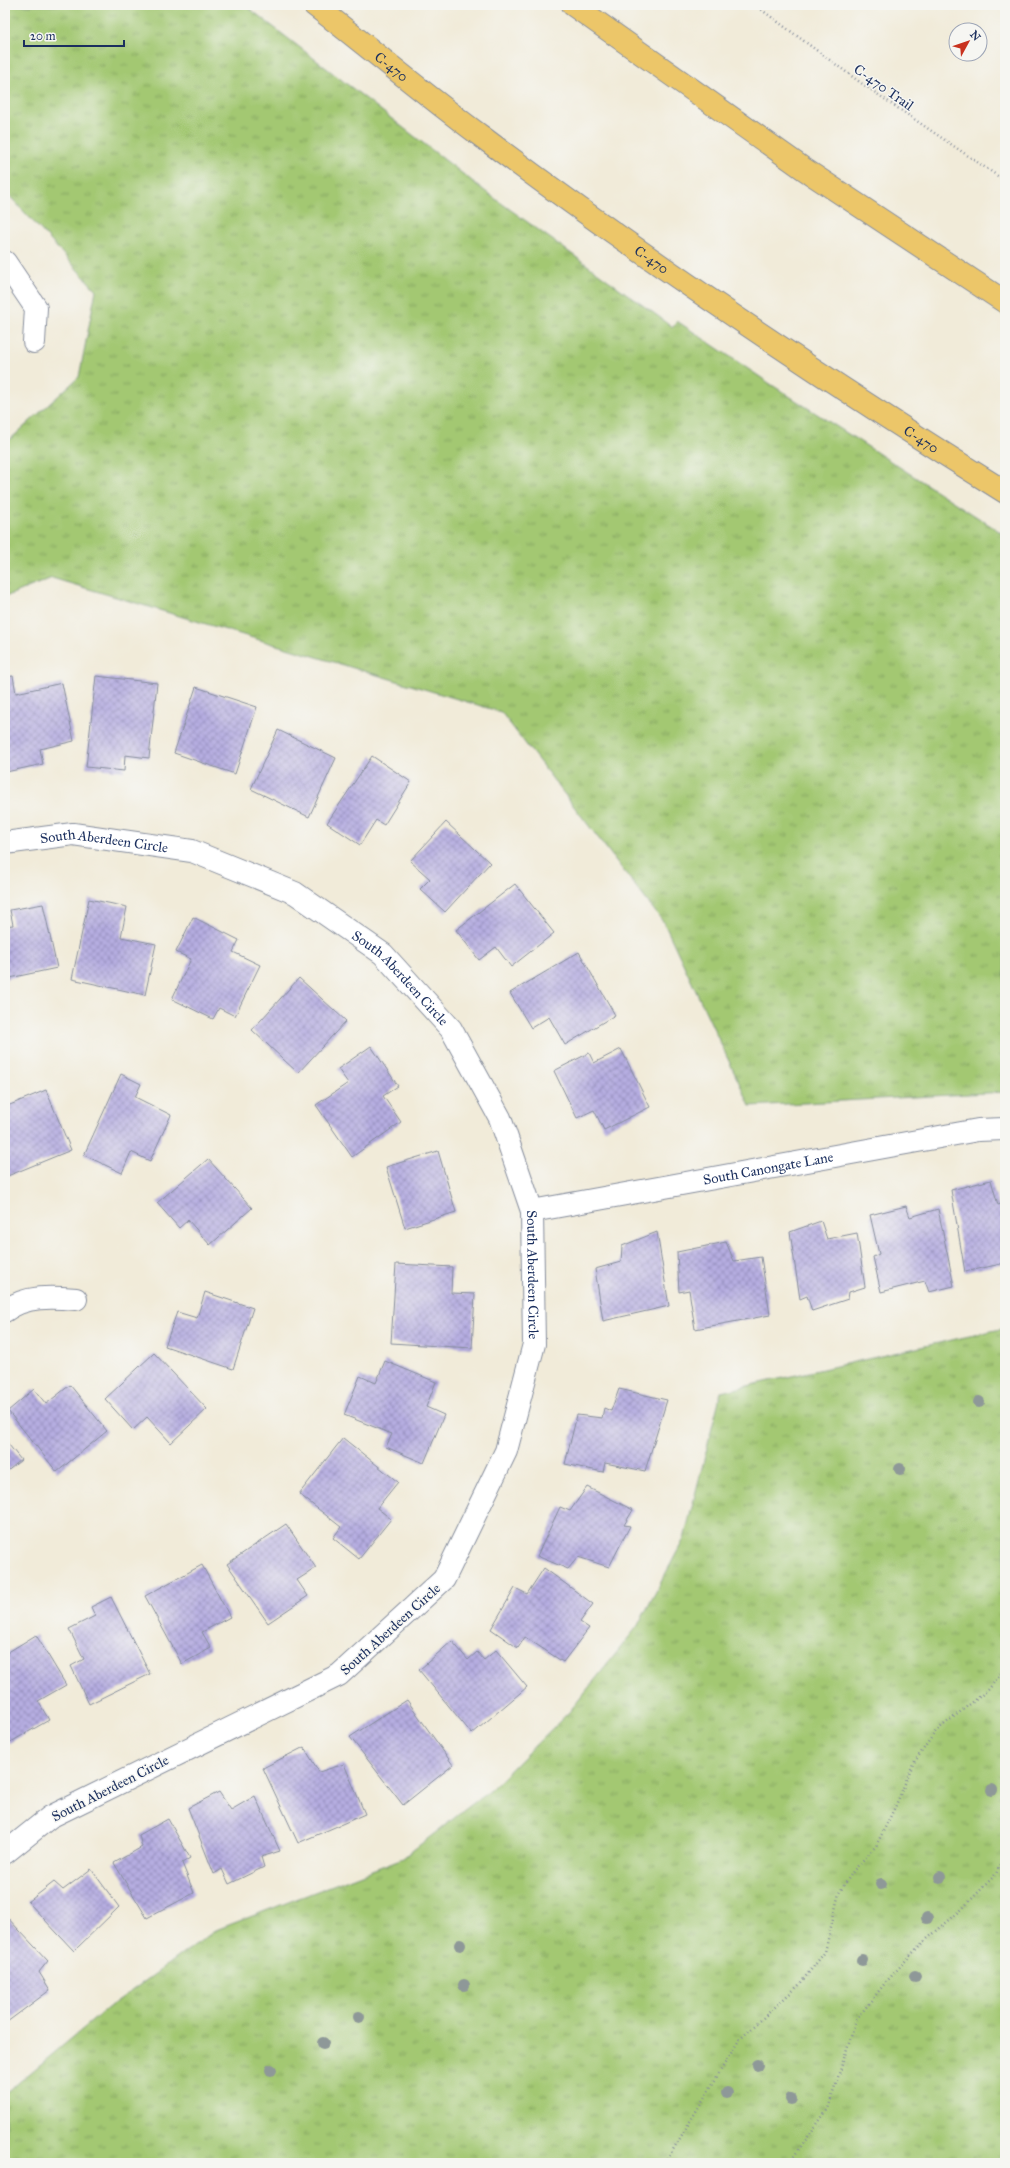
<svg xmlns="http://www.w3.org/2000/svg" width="1010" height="2168" font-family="'IM FELL Great Primer',serif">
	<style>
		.grass { fill: url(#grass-tufts); stroke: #5f7c68 }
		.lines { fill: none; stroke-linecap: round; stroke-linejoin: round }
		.stream { stroke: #52a4cd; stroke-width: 10 }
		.building { fill: url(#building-cross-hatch) }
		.minor-casing { stroke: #868d9c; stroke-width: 24 }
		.highway-casing { stroke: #868d9c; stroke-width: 24 }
		.path { stroke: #868d9c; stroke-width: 2.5; stroke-dasharray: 1 3; stroke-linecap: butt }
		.minor { stroke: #fff; stroke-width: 22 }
		.highway { stroke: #ecc669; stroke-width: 22 }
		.tree { fill: #8e9898 }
		.labels { text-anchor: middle; stroke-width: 3; stroke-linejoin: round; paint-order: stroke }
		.street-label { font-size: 14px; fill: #1b2f5e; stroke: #f6f6f2 }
	</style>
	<defs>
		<pattern id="grass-tufts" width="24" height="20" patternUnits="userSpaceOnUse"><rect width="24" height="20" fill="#a3c872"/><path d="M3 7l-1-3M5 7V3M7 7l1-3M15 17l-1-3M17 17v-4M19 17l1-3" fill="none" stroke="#84a361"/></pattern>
		<pattern id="building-cross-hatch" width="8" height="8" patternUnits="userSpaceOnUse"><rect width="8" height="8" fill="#b6ade1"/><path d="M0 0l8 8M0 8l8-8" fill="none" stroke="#938dba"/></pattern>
	</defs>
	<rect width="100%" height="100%" fill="#f6f6f2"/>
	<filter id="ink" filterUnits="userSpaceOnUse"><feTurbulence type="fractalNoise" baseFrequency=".025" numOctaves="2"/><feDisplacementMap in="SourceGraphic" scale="8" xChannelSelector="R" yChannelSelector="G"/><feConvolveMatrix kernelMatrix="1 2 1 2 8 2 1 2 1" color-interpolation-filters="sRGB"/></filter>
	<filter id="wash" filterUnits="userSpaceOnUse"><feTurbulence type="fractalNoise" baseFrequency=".012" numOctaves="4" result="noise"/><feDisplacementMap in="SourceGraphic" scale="16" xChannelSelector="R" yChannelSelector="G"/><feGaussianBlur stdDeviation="0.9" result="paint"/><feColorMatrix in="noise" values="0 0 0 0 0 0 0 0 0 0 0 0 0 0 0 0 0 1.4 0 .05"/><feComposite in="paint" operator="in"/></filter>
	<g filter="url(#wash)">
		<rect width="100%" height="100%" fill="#f1ebd9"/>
		<path class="grass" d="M 5,5 L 245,5 L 490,195 L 673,327 L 677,321 L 772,385 L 1005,535 L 1005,1092 L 750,1106 L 664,923 L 501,712 L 52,578 L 5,597 L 5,444 L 79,377 L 96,290 L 5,191 Z
			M 1005,1328 L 1005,2163 L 5,2163 L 5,2094 L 109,2007 L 216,1930 L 403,1858 L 490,1790 L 570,1711 L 637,1627 L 684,1539 L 721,1392 Z"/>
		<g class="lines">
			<path class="stream" d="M 1002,2163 L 1005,2160"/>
		</g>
		<g id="blocks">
			<path class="building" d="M 13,676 L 16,693 L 62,683 L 74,741 L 40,749 L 43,764 L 6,772 L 5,677 Z
				M 96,676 L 157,683 L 149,758 L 125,755 L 124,771 L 86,767 Z
				M 196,687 L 257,707 L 235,774 L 174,753 Z
				M 278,730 L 336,758 L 309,817 L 251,789 Z
				M 372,756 L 411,782 L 384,825 L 376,820 L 360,845 L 327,823 Z
				M 446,822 L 490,863 L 445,912 L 420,889 L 430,879 L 410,861 Z
				M 515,884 L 554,933 L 511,967 L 496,947 L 479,960 L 456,930 Z
				M 89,899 L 127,907 L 121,937 L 156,944 L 145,995 L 72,979 Z
				M 43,904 L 57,968 L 5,979 L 5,926 L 13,925 L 10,910 Z
				M 193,917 L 239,940 L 233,952 L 260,965 L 235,1016 L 219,1008 L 213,1019 L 172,999 L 191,959 L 176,952 Z
				M 579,952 L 615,1015 L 565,1045 L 549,1017 L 531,1028 L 510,993 Z
				M 299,978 L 346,1021 L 298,1073 L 252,1030 Z
				M 371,1046 L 398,1086 L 383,1096 L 401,1122 L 352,1157 L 316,1105 L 348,1083 L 338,1069 Z
				M 621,1049 L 650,1107 L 604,1130 L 594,1110 L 577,1118 L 554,1071 L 589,1053 L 594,1063 Z
				M 121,1074 L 141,1084 L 135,1097 L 171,1115 L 150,1161 L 131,1152 L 122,1173 L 84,1155 Z
				M 46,1090 L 71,1150 L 5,1177 L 5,1107 Z
				M 438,1151 L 456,1212 L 405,1228 L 386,1167 Z
				M 208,1159 L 252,1208 L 210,1245 L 188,1220 L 179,1228 L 157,1203 Z
				M 991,1180 L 998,1205 L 1005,1203 L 1005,1263 L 965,1272 L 951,1190 Z
				M 906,1206 L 910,1217 L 938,1209 L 954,1286 L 929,1292 L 925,1281 L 881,1292 L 873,1257 L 879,1254 L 870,1215 Z
				M 821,1221 L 827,1239 L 857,1233 L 865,1287 L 849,1292 L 848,1299 L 812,1311 L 807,1296 L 800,1299 L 790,1232 Z
				M 657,1232 L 669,1306 L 603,1321 L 595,1269 L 621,1262 L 622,1246 Z
				M 726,1242 L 734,1261 L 761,1257 L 770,1315 L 695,1329 L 689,1290 L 679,1292 L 677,1252 Z
				M 396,1264 L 452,1267 L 451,1293 L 475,1294 L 472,1348 L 391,1343 Z
				M 205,1292 L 253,1308 L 233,1369 L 165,1346 L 177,1312 L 197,1318 Z
				M 154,1353 L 207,1409 L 171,1443 L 147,1417 L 133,1430 L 105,1399 Z
				M 385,1361 L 436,1382 L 426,1407 L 444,1415 L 424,1463 L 386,1447 L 392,1434 L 344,1415 L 360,1376 L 376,1383 Z
				M 70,1385 L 107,1431 L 57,1472 L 8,1411 L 34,1389 L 46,1404 Z
				M 619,1389 L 667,1400 L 645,1471 L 605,1463 L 603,1472 L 565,1464 L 577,1415 L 602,1418 L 604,1408 L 611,1411 Z
				M 343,1438 L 398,1482 L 377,1508 L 391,1519 L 359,1559 L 333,1538 L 341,1527 L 299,1494 Z
				M 5,1440 L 21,1460 L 5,1473 Z
				M 587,1487 L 633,1510 L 624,1525 L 630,1526 L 609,1567 L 578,1557 L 568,1569 L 537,1556 L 560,1507 L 570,1511 Z
				M 286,1524 L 316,1568 L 297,1580 L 308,1596 L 268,1623 L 227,1564 Z
				M 202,1565 L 230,1617 L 202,1632 L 211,1648 L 182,1664 L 145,1596 Z
				M 544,1568 L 593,1604 L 580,1622 L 589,1628 L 563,1662 L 525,1637 L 518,1648 L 491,1629 L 515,1588 L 527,1594 Z
				M 111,1597 L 150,1674 L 89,1704 L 71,1666 L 84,1659 L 69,1629 L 95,1616 L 91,1607 Z
				M 36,1635 L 66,1685 L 38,1701 L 49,1720 L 9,1743 L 5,1736 L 5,1654 Z
				M 452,1641 L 468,1660 L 477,1652 L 484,1660 L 496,1650 L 527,1687 L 472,1734 L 419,1670 Z
				M 407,1700 L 453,1765 L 403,1805 L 350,1737 Z
				M 304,1747 L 319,1772 L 344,1764 L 365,1814 L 298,1843 L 263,1768 Z
				M 219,1792 L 231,1810 L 255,1796 L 280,1851 L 261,1857 L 264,1867 L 229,1884 L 222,1869 L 214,1874 L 188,1808 Z
				M 168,1819 L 190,1858 L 182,1863 L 194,1893 L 147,1918 L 114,1863 L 142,1847 L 139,1835 Z
				M 91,1869 L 119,1907 L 74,1951 L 28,1902 L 54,1882 L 63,1890 Z
				M 5,1915 L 48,1961 L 39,1972 L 50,1990 L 7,2022 L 5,2020 Z"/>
		</g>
	</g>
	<g filter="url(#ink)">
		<use href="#blocks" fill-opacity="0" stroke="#868d9c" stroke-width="1"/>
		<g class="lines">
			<defs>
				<g id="minor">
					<path d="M 5,262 L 36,308 L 34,342"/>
					<path id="s1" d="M 5,843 L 73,834 L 192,851 L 295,893 L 383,954 L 451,1029 L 500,1118 L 532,1211 L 534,1344 L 506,1451 L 444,1579 L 339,1675 L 50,1817 L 5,1853"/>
					<path id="s2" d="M 532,1211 L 978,1130 L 1005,1129"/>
					<path d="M 5,1311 C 25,1295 53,1297 76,1299"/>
				</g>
				<g id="highway">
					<path id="s3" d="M 314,5 C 370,48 424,94 481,136 C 650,263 826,380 1005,492"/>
					<path d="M 573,5 L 804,169 L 1005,302"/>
				</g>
			</defs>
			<use href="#minor" class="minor-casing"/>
			<use href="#highway" class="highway-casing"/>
			<path class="path" d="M 755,5 L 861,83 L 1005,181
				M 665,2163 L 739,2040 L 799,1985 L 825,1952 L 839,1893 L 854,1870 L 876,1846 L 896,1805 L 913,1764 L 936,1731 L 988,1690 L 1005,1669
				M 789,2163 L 828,2109 L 856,2020 L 886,1982 L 920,1945 L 960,1911 L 996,1874 L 1005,1852"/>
			<use href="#minor" class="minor"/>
			<use href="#highway" class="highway"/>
		</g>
		<g class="tree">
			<circle cx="979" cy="1402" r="6"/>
			<circle cx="900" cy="1469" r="6"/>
			<circle cx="992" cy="1790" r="6"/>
			<circle cx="940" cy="1877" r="6"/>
			<circle cx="881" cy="1884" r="6"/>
			<circle cx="927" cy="1918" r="6"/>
			<circle cx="460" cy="1945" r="6"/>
			<circle cx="862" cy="1960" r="6"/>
			<circle cx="915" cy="1976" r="6"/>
			<circle cx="464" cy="1985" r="6"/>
			<circle cx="359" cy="2017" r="6"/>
			<circle cx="323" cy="2043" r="6"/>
			<circle cx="757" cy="2065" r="6"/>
			<circle cx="271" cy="2070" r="6"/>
			<circle cx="727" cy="2093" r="6"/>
			<circle cx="791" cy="2099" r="6"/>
		</g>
	</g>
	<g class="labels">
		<g class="street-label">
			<text dy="5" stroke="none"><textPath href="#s3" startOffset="99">C-470</textPath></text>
			<text transform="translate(884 87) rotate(35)" y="5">C-470 Trail</text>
			<text dy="5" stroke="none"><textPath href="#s3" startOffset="423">C-470</textPath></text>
			<text dy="5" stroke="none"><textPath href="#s3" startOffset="747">C-470</textPath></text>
			<text dy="5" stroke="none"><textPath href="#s1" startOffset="100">South Aberdeen Circle</textPath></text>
			<text dy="5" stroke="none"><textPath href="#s1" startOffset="436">South Aberdeen Circle</textPath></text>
			<text dy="5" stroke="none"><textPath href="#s2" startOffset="240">South Canongate Lane</textPath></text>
			<text dy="5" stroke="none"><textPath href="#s1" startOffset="772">South Aberdeen Circle</textPath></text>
			<text transform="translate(390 1629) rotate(-42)" y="5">South Aberdeen Circle</text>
			<text transform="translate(110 1788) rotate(-27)" y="5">South Aberdeen Circle</text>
		</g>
	</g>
	<rect width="1010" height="2168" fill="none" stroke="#f6f6f2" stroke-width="20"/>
	<g transform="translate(968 42) rotate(50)"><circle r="19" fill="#f6f6f2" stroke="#9ea6b7"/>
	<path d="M0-3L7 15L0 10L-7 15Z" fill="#c8321e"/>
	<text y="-6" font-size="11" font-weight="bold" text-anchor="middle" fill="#1b2f5e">N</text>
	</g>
	<path d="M24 40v6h100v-6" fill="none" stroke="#1b2f5e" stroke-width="2"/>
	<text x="30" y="40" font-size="12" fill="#1b2f5e" stroke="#f6f6f2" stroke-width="3" paint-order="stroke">20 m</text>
</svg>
